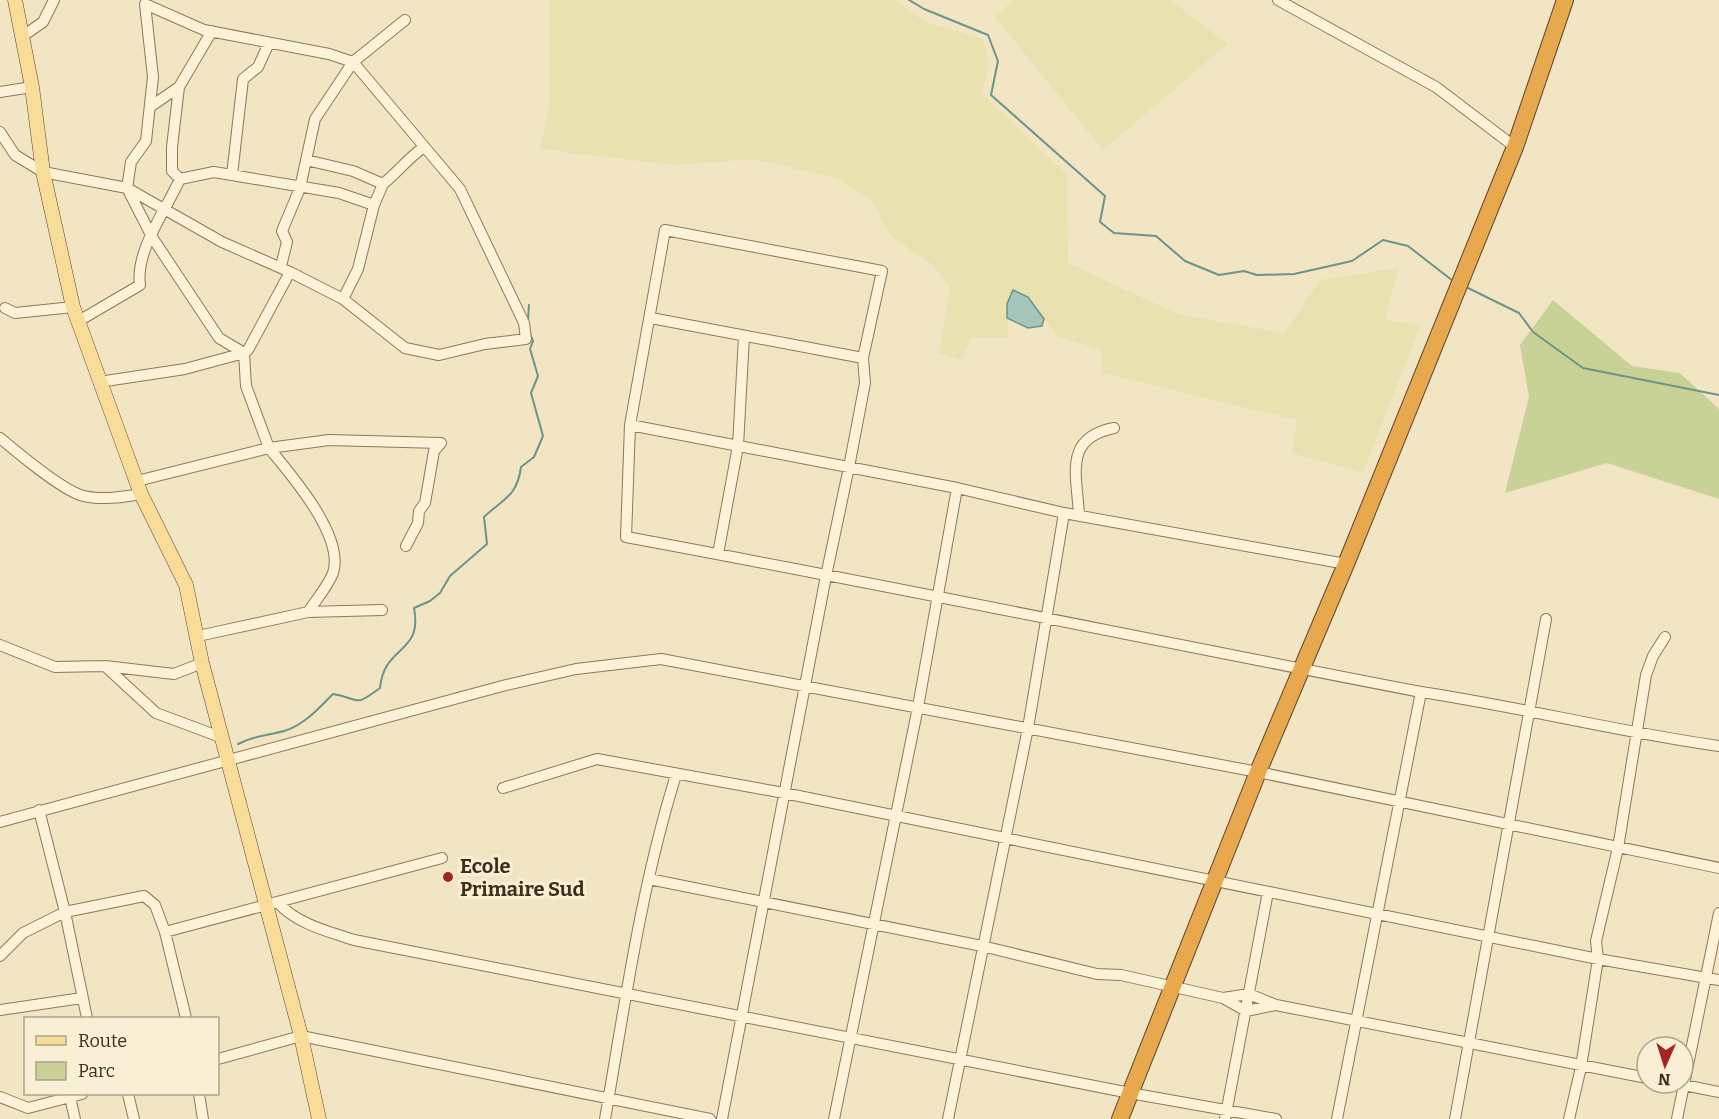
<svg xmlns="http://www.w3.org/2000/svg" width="1719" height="1119" font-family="Bitter,serif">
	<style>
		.farmland { fill: #e9e1b0 }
		.green { fill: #c9d296 }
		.water { fill: #a6c5bd; stroke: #6b948b; stroke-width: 1.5 }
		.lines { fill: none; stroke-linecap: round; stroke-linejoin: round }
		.stream { stroke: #6b948b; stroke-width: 2 }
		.minor-casing { stroke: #8f7758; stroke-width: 12 }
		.major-casing { stroke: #5c442d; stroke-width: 15 }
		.highway-casing { stroke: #5c442d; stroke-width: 18 }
		.minor { stroke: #fcf2d8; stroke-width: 10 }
		.major { stroke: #f8dd99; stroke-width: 14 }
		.highway { stroke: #e8a84d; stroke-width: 16 }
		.poi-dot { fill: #a42522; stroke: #f9efd4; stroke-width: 2 }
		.labels { text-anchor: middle; stroke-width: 6; stroke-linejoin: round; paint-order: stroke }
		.poi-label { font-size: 20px; font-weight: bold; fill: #3d2e1d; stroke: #f9efd4; text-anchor: start }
	</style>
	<rect width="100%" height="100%" fill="#f2e5c4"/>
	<path class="farmland" d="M 550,0 L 896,0 L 923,21 L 983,39 L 989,62 L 982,94 L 1067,174 L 1068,263 L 1180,315 L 1285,333 L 1320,280 L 1399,268 L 1385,319 L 1420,326 L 1363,473 L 1292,453 L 1297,420 L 1103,373 L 1101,350 L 1057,336 L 1028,297 L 1014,290 L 1007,304 L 1008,337 L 970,338 L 962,360 L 939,353 L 950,288 L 933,265 L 892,237 L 871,199 L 835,178 L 755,159 L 673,165 L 540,149 L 550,103 Z
		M 1015,0 L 1170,0 L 1228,44 L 1103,150 L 994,16 Z"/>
	<path class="green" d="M 1553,300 L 1632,366 L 1680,373 L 1719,409 L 1719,499 L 1607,463 L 1505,493 L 1529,397 L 1520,345 Z"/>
	<path class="water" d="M 1013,290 L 1028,297 L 1044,319 L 1042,326 L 1028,328 L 1007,318 L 1007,304 Z"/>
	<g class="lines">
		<path class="stream" d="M 909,0 L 924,9 L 988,35 L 998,61 L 991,95 L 1105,196 L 1100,222 L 1114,233 L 1156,236 L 1185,261 L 1219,275 L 1244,271 L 1257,275 L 1294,274 L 1352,261 L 1383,240 L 1408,246 L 1453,281
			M 1466,287 L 1519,313 L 1533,332 L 1583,368 L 1719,395
			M 528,320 L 529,305
			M 238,744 C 255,735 266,736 284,731 C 303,726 319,708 333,694 C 361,699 353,708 380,688 C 384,644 423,655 414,608 L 430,601 L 440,593 L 450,576 L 487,544 L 484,517 C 503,499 517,497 521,467 L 534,457 L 543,436 L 531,393 L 538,376 L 530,349 L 533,341 L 530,334"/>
		<defs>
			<path id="minor" d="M 1278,0 L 1436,87 L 1515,147
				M 23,36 L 43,22 L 54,0
				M 0,92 L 32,87
				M 150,107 L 179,87
				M 0,132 L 15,155 L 43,172 L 127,188 L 222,242 L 290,272 L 248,350 L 244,353 L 246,386 L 269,448 L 329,440 L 441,443 L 434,451 L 425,503 L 419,511 L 418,523 L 406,546
				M 306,160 L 353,171 L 383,184 L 374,205
				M 232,175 L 243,79 L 258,67 L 269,43
				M 180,179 L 172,171 L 172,147 L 179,87 L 212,31
				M 383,184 C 398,172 408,158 424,147
				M 281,266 L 287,242 L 282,231 L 300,188 L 315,119 L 353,62 L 460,189 L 524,323 L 526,339 L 485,344 L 439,355 L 405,348 L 343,299 L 290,272
				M 5,308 L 15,313 L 73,307
				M 651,318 L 863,358
				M 77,322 L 140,285 C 135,251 166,210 180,179 L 214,172 L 339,193 L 374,205 L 358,269 L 343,299
				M 99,382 L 185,369 L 244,353 L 219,338 L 152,237 L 127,188 L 131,162 L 146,141 L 153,77 L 145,4 L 204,30 L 329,54 L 353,62 L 405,20
				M 630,425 L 957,488 L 1064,513 L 1346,564
				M 0,438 C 19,454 58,487 80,495 C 99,501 123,497 141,494
				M 137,481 L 269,448 C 291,475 345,536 333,573 C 328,586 316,600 308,612
				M 1079,515 C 1077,475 1063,438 1114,428
				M 718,554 L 738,446 L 744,336
				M 198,636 L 308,612 L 382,610
				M 0,645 L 55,667 L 105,666 L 174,674 L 202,663
				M 105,666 L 156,713 L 223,738
				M 503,788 L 597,759 L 784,793 L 1598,959 L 1719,980
				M 39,810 L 65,912 L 87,1018
				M 0,822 L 506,685 L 576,669 L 661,659 L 1258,772 L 1719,868
				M 649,879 L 982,946 L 1097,974 L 1121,975 L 1223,998 L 1249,994 L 1276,1005 L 1647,1078
				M 277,902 C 297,924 327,931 354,940 L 1130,1093 L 1276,1119
				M 165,932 L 442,858
				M 0,956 L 23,933 L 65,912 L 144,896 L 155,905 L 165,932 L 186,1018
				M 1223,998 L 1246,1011 L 1275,1005
				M 0,1010 L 82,998
				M 218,1059 L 301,1036 L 710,1119
				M 1674,1083 L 1719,1092
				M 128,1094 L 134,1119
				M 199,1094 L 203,1119
				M 0,1097 L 28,1108 L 82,1094
				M 70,1097 L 75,1119
				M 605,1119 C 625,1004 641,887 676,775
				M 722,1119 L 826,576 L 849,467 L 865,383 L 863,358 L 882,271 L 665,230 L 630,425 L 626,537 C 892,586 1156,641 1421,692 C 1521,707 1619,732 1719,746
				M 834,1119 L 918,707 L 957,488
				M 948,1119 L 1028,728 L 1064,513
				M 1225,1119 L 1268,892
				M 1337,1119 L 1421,692
				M 1455,1119 L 1546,619
				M 1569,1119 L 1581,1067 L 1598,959 L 1596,941 L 1618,848 L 1646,675 L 1653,656 L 1665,637
				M 1677,1119 L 1719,913"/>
			<path id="major" d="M 15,0 L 32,87 L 43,172 L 73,307 L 141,494 L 186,585 L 202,663 L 301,1036 L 319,1119"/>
			<path id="highway" d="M 1120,1119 L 1258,772 L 1346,564 L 1515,147 L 1565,0"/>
		</defs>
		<use href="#minor" class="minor-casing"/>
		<use href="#major" class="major-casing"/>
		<use href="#highway" class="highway-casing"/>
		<use href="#minor" class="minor"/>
		<use href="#major" class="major"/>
		<use href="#highway" class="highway"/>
	</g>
	<circle class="poi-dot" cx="448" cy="877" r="6"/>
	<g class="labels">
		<g class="poi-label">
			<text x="460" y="873">Ecole<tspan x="460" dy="23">Primaire Sud</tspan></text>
		</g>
	</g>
	<rect x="24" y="1017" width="195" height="78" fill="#f9efd4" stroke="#aea28b" stroke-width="1.5"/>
	<rect x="36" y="1036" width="30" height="9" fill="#f8dd99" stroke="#aea28b" stroke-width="1.5"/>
	<text x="78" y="1047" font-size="18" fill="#3d2e1d">Route</text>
	<rect x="36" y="1062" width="30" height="18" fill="#c9d296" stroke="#aea28b" stroke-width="1.5"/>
	<text x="78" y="1077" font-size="18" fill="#3d2e1d">Parc</text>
	<g transform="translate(1665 1065) rotate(183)"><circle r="28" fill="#f9efd4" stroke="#aea28b" stroke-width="1.5"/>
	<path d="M0-4.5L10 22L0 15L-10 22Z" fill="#a42522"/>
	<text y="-9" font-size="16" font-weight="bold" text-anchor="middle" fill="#3d2e1d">N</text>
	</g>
</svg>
